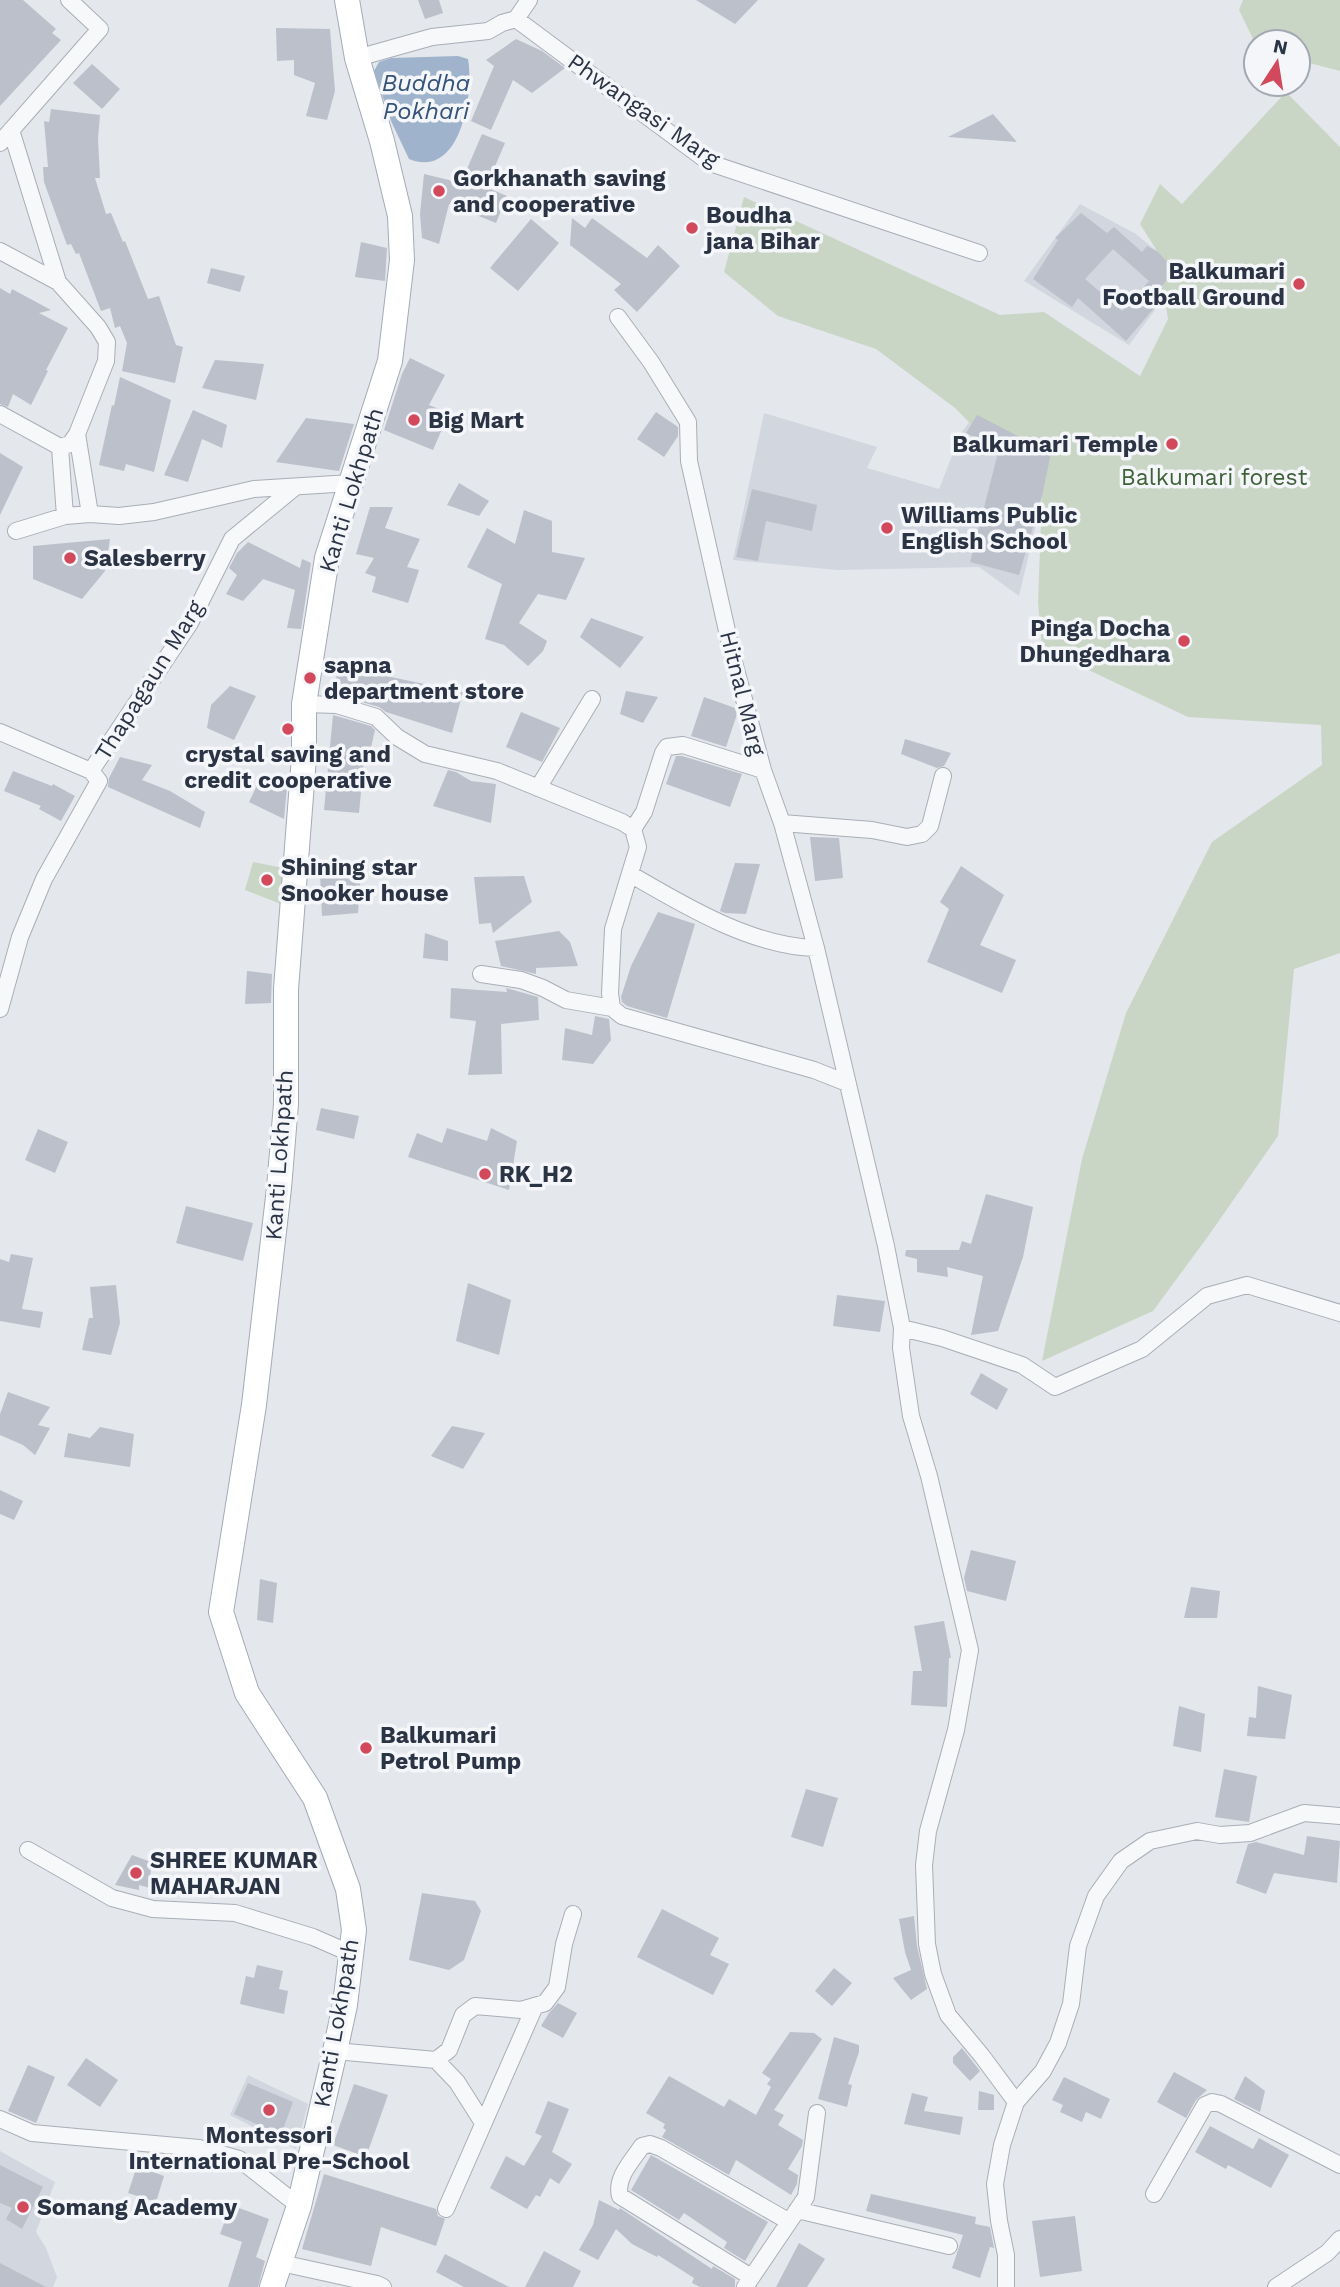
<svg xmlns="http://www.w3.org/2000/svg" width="1340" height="2287" font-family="'Work Sans',sans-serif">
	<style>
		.built { fill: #d2d6de }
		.green { fill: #c9d6c5 }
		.water { fill: #9fb4cc }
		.building { fill: #bbc0ca; fill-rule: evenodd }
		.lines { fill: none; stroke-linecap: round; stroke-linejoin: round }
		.minor-casing { stroke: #a9aeb7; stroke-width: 18 }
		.primary-casing { stroke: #a3abb8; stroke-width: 26 }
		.minor { stroke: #f7f8fa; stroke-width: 16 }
		.primary { stroke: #fff; stroke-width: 24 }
		.poi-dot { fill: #d1495b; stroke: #f4f6f9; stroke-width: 2.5 }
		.labels { text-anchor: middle; stroke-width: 7; stroke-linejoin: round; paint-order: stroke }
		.street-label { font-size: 23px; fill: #2b3445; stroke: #f4f6f9 }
		.poi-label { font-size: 23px; font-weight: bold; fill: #2b3445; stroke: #f4f6f9; text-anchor: start }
		.park-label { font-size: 23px; fill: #3f6138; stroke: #f4f6f9 }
		.water-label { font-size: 24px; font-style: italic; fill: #34527a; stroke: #f4f6f9 }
	</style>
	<rect width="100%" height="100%" fill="#e4e7ec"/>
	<path class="built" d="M 1080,204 L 1136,234 L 1177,268 L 1169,291 L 1129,345 L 1024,281 Z
		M 977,412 L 1053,452 L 1019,596 L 979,567 L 837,570 L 733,560 L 764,413 L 877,447 L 867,468 L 939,489 L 961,433 Z
		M 248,2075 L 308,2104 L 296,2149 L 230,2115 Z
		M 0,2151 L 55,2182 L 36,2232 L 46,2248 L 57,2277 L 53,2287 L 0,2287 Z"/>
	<path class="green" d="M 1243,0 L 1340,0 L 1340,71 L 1298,60 L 1298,42 L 1256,42 L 1256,45 L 1239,10 Z
		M 1286,92 L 1340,147 L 1340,953 L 1294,969 L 1278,1136 L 1209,1235 L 1153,1311 L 1042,1361 L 1082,1159 L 1126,1013 L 1212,842 L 1322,765 L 1321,725 L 1188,717 L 1042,648 L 1038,602 L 1042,496 L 955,408 L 876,349 L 778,316 L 724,272 L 744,197 L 1000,315 L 1044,312 L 1140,376 L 1168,319 L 1157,251 L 1140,224 L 1160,184 L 1182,204 Z
		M 253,862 L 289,869 L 281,904 L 245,890 Z"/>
	<path class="water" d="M 458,56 L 468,59 C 474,93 461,180 409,159 L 391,121 L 374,71 L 379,62 L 391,58 Z"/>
	<path class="building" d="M 0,0 L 23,0 L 56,29 L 52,33 L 61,40 L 0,106 Z
		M 418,0 L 439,0 L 443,13 L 425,19 Z
		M 696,0 L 758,0 L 735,24 Z
		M 276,28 L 330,29 L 335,91 L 327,120 L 306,116 L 315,83 L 294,75 L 294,60 L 277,61 Z
		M 516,39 L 542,51 L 565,68 L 532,93 L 513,80 L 491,130 L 471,121 L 494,66 L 486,60 Z
		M 92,64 L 120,89 L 102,109 L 73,83 Z
		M 51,109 L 100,115 L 98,139 L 100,178 L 95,178 L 106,214 L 111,213 L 123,242 L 125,241 L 148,299 L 159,296 L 176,345 L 183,347 L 175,383 L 122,371 L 127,343 L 120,326 L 115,328 L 110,308 L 101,311 L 79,253 L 76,254 L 71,244 L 67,245 L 44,182 L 43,167 L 48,167 L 44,121 L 49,122 Z
		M 993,114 L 1017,142 L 948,137 Z
		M 482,134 L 505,143 L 486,187 L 507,196 L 496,223 L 449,204 L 439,244 L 422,238 L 420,214 L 424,174 L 461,183 Z
		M 1081,213 L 1107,233 L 1114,227 L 1142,252 L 1147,246 L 1157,251 L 1175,270 L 1161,287 L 1167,293 L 1126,341 L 1078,298 L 1072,307 L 1033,279 L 1058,240 L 1055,238 ZM 1113,249 L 1149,281 L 1122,311 L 1085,279 Z
		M 572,218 L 585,228 L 592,218 L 647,258 L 658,245 L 680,266 L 637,312 L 614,290 L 621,284 L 570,245 Z
		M 531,219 L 559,243 L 518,291 L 490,268 Z
		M 361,242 L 387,248 L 385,281 L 355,277 Z
		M 211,268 L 245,276 L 240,292 L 207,283 Z
		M 0,288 L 10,294 L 12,289 L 51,310 L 39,313 L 68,328 L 46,370 L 48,371 L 31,405 L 13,394 L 8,407 L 0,404 Z
		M 410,358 L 445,375 L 429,405 L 449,413 L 433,450 L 384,430 L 402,374 Z
		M 215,360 L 264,364 L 256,400 L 202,388 Z
		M 120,377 L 171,400 L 154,472 L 126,464 L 124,471 L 99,465 L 112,405 L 114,406 Z
		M 193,410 L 227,425 L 222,448 L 202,439 L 188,482 L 164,475 Z
		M 656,412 L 678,427 L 678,436 L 664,457 L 637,439 Z
		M 977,415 L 1051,453 L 1042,496 L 1019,575 L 970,562 L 999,449 L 966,433 Z
		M 306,418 L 354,424 L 339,471 L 276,462 Z
		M 0,453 L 23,467 L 0,515 Z
		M 459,483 L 489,501 L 479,516 L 447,505 Z
		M 752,489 L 817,505 L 812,531 L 766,521 L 758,561 L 736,557 Z
		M 370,507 L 393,507 L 385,528 L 420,539 L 407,567 L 419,570 L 408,603 L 372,592 L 376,577 L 365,573 L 374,558 L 356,554 Z
		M 524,510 L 552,521 L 552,552 L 585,558 L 566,600 L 538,594 L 519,623 L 547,641 L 543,651 L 528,666 L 504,645 L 485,639 L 502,584 L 467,567 L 487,528 L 515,544 Z
		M 110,539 L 105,571 L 82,599 L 33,579 L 33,546 Z
		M 248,542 L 300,568 L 302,559 L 311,563 L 301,629 L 287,628 L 295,590 L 263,579 L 243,601 L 226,594 L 237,575 L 229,568 L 237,553 Z
		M 591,618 L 644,637 L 620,668 L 580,637 Z
		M 338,666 L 463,692 L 452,733 L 386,712 L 379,707 L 334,694 Z
		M 230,686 L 256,696 L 234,740 L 207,728 L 211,705 Z
		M 626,691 L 658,697 L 643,723 L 620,714 Z
		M 704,697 L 735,708 L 737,714 L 726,747 L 691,736 Z
		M 521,712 L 560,728 L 542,762 L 506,747 Z
		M 333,715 L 371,726 L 375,730 L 368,761 L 364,761 L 359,813 L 324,810 Z
		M 905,739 L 951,753 L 944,766 L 937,768 L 901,754 Z
		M 676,756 L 682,756 L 742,774 L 730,807 L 666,784 Z
		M 120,757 L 152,765 L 142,780 L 170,791 L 205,812 L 200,828 L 108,787 L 109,778 Z
		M 448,770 L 456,772 L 471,781 L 496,784 L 491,823 L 433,806 Z
		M 13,771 L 52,786 L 53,784 L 75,796 L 61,821 L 39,809 L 41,806 L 4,791 Z
		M 262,775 L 287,787 L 284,819 L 249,802 Z
		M 810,837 L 839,838 L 843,878 L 815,881 Z
		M 735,863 L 760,864 L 746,914 L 725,913 L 720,911 Z
		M 961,866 L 1004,895 L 980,945 L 1016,960 L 1002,993 L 927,962 L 949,909 L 940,902 Z
		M 320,873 L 361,873 L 358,913 L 322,916 Z
		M 524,876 L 532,902 L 493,933 L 491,923 L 479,924 L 474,877 Z
		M 658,912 L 695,924 L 667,1018 L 627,1006 L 622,1002 L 621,997 L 631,966 Z
		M 559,931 L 570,942 L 578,966 L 536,968 L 536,974 L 501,966 L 495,941 Z
		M 425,933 L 448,941 L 448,961 L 423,958 Z
		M 247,971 L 272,974 L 271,1003 L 245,1004 Z
		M 451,988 L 507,992 L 506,988 L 538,997 L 539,1020 L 501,1024 L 502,1074 L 468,1075 L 476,1021 L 450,1018 Z
		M 595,1016 L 609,1019 L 611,1040 L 593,1064 L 562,1060 L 565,1028 L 592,1035 Z
		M 321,1108 L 359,1116 L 354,1139 L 316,1130 Z
		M 447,1128 L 487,1141 L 491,1128 L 517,1141 L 509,1190 L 408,1157 L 417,1133 L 442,1143 Z
		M 38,1129 L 68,1142 L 55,1173 L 25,1160 Z
		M 986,1194 L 1033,1207 L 1023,1257 L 998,1331 L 971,1335 L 983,1276 L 947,1267 L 948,1277 L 917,1272 L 917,1259 L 905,1256 L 906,1250 L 959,1250 L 962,1241 L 971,1244 Z
		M 186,1206 L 253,1223 L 243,1261 L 176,1243 Z
		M 11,1254 L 33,1258 L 22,1309 L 43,1312 L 40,1328 L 0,1321 L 0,1259 L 9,1262 Z
		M 468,1283 L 511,1300 L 499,1355 L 456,1341 Z
		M 116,1285 L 120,1323 L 111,1355 L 82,1350 L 89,1318 L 93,1318 L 90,1287 Z
		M 837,1295 L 885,1301 L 880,1332 L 833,1326 Z
		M 981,1373 L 1008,1389 L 997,1410 L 970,1394 Z
		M 8,1392 L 50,1407 L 38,1425 L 50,1428 L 35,1455 L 23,1445 L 0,1435 L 0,1414 Z
		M 452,1426 L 485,1433 L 463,1469 L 431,1456 Z
		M 100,1427 L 134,1434 L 130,1467 L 64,1457 L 68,1433 L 90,1438 Z
		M 0,1490 L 23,1501 L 14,1520 L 0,1514 Z
		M 971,1550 L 1016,1561 L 1006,1601 L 967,1591 L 964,1578 Z
		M 260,1579 L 277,1583 L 273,1623 L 257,1620 Z
		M 1191,1587 L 1220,1591 L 1217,1618 L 1184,1618 Z
		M 944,1621 L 951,1658 L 949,1658 L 947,1707 L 911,1705 L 913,1671 L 922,1671 L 914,1626 Z
		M 1258,1686 L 1292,1695 L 1285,1739 L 1247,1736 L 1249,1717 L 1256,1718 Z
		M 1179,1706 L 1205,1714 L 1201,1752 L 1173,1746 Z
		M 1224,1769 L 1257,1776 L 1249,1822 L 1215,1817 Z
		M 806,1789 L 838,1798 L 823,1847 L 791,1837 Z
		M 1307,1836 L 1340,1841 L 1337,1883 L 1274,1873 L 1266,1894 L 1236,1883 L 1248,1844 L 1256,1842 L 1304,1855 Z
		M 132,1855 L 151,1862 L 150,1888 L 139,1885 L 139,1890 L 115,1885 Z
		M 422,1893 L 475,1901 L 481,1911 L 464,1960 L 449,1970 L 409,1960 Z
		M 662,1909 L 719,1938 L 710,1955 L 729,1964 L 713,1995 L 637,1957 Z
		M 914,1916 L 917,1946 L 927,1989 L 911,2000 L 893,1978 L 911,1970 L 905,1952 L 899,1919 Z
		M 257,1965 L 283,1971 L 279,1989 L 288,1991 L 284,2014 L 240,2004 L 246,1976 L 254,1978 Z
		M 834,1968 L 852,1983 L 832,2006 L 815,1991 Z
		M 558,2003 L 577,2013 L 563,2038 L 541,2026 L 549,2013 Z
		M 790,2032 L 814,2033 L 822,2039 L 774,2110 L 784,2115 L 778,2125 L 803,2140 L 802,2146 L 788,2169 L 798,2175 L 797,2184 L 791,2195 L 736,2160 L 729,2175 L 662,2137 L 666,2130 L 663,2128 L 665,2124 L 646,2113 L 669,2076 L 724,2107 L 729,2099 L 756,2115 L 771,2087 L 767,2084 L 771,2079 L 762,2073 Z
		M 834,2037 L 859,2045 L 859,2052 L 848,2084 L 852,2085 L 847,2107 L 818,2099 Z
		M 962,2048 L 980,2071 L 970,2081 L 953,2063 L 953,2057 Z
		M 86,2058 L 118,2080 L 100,2107 L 67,2085 Z
		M 28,2065 L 55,2077 L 36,2123 L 8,2111 Z
		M 1174,2072 L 1207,2090 L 1196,2100 L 1186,2118 L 1157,2102 Z
		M 1245,2076 L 1265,2091 L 1260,2112 L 1234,2099 Z
		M 1064,2077 L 1110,2099 L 1101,2119 L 1086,2112 L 1082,2122 L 1060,2112 L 1063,2105 L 1052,2100 Z
		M 248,2083 L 293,2102 L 281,2135 L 234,2114 Z
		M 354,2084 L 388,2095 L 366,2157 L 333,2145 Z
		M 979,2091 L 994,2095 L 994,2110 L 978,2110 Z
		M 912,2093 L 928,2097 L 924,2111 L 963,2117 L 960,2135 L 904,2124 Z
		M 548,2101 L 569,2109 L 552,2152 L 572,2164 L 559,2184 L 550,2178 L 540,2197 L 536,2195 L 527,2209 L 490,2188 L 506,2156 L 524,2166 L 542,2136 L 535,2133 Z
		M 1210,2126 L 1253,2149 L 1259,2138 L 1289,2155 L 1271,2188 L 1228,2165 L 1226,2169 L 1195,2152 Z
		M 651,2155 L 768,2222 L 745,2261 L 724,2248 L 727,2242 L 684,2213 L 679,2220 L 631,2190 Z
		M 0,2165 L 43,2187 L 22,2229 L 6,2219 L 12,2208 L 0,2203 Z
		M 137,2166 L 164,2176 L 156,2202 L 128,2193 Z
		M 324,2174 L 436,2209 L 438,2216 L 445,2219 L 436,2246 L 381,2227 L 371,2266 L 302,2249 Z
		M 871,2194 L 976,2217 L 975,2224 L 990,2227 L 994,2248 L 990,2247 L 980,2278 L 952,2268 L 963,2235 L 866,2211 Z
		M 599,2200 L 619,2210 L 620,2208 L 712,2269 L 713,2266 L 735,2279 L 735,2287 L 700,2287 L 692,2283 L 694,2278 L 658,2255 L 657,2257 L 632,2244 L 616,2229 L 598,2260 L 579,2250 L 593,2225 Z
		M 231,2205 L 269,2219 L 256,2257 L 265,2261 L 258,2287 L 228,2287 L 242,2242 L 220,2234 Z
		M 1075,2216 L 1082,2271 L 1040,2277 L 1032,2221 Z
		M 799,2243 L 825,2259 L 807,2287 L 776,2287 Z
		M 544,2251 L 581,2271 L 573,2287 L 525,2287 Z
		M 445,2254 L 509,2287 L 464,2287 L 436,2272 Z
		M 0,2263 L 46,2287 L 0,2287 Z"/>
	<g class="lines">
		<defs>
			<path id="minor" d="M 516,19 L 710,163 L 979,253
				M 357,58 L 432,37 L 488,31 L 502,23 L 516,19 L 529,0
				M 11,130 L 58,282
				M 0,143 L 100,29 L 69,0
				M 0,251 L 58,282 L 98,327 L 107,342 L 106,361 L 77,434 L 70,444 L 60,447 L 0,414
				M 618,317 L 651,362 L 688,422 L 689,461 L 734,662 L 763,770 L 782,823 L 816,948 L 886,1246 L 902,1328 L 942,1338 L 1022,1365 L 1055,1387 L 1142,1349 L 1207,1296 L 1247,1285 L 1340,1313
				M 77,434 L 90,514
				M 60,447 L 65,516
				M 16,531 L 65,516 L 90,514 L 119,516 L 154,512 L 254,489 L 351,483
				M 304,704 L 337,705 L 376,717 L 397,737 L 425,754 L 497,771 L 622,822 L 633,829 L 638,847 L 613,929 L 610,993 L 612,1008 L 622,1016 L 814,1070 L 847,1083
				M 0,732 L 91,771
				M 538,788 L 592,699
				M 782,823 L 872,830 L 907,837 L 922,834 L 930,826 L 943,776
				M 633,829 L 644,812 L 663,753 L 667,747 L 683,745 L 763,770
				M 630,874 C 683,905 753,947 816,948
				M 481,974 L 521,980 L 543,988 L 566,1000 L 612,1008
				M 0,1009 L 20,937 L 44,879 L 99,781 L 91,771 L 190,623 L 232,539 L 294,488
				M 902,1328 L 901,1348 L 911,1416 L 929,1476 L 970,1650 L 956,1730 L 928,1831 L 924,1865 L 927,1944 L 933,1974 L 948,2015 L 982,2056 L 1016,2102
				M 28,1850 L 112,1898 L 153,1909 L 235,1913 L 313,1937 L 352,1954
				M 335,2051 L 436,2060 L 449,2050 L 463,2015 L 475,2006 L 521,2010 L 545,2003 L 557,1987 L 564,1944 L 573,1914
				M 436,2060 L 457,2082 L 483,2123
				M 0,2119 L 32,2133 L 199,2148 L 239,2159 L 299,2206
				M 1154,2194 L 1205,2105 L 1212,2102 L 1221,2104 L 1340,2165
				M 446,2209 L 535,2006
				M 797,2210 L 949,2246
				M 281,2263 L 377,2284 L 383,2287
				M 751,2277 L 620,2196 C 615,2178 632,2161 642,2146 L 650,2144 L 661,2148 L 788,2221
				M 745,2287 L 806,2197 L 817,2113
				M 1006,2287 L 1006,2255 L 999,2221 L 995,2184 L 1002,2145 L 1016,2102 L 1043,2071 L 1058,2043 L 1071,2004 L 1078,1946 L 1096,1896 L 1121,1861 L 1150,1841 L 1197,1831 L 1220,1835 L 1250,1833 L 1304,1813 L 1340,1816
				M 1276,2287 L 1327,2253 L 1340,2239"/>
			<path id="primary" d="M 272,2287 L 299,2206 L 335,2051 L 345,2005 L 354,1930 L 348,1889 L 315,1798 L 247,1693 L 221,1612 L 254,1405 L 279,1188 L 286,1104 L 286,989 L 304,757 L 304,704 L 327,558 L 390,361 L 402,260 L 400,216 L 382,141 L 357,58 L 347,0"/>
		</defs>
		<use href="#minor" class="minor-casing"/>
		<use href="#primary" class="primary-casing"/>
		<use href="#minor" class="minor"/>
		<use href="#primary" class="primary"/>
	</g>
	<g class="poi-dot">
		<circle cx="439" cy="191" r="7"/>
		<circle cx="692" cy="228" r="7"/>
		<circle cx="1299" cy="284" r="7"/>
		<circle cx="414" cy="420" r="7"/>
		<circle cx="1172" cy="444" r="7"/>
		<circle cx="887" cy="528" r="7"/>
		<circle cx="70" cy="558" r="7"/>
		<circle cx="1184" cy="641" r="7"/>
		<circle cx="310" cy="678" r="7"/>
		<circle cx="288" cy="729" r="7"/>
		<circle cx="267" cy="880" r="7"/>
		<circle cx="485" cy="1174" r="7"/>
		<circle cx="366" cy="1748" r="7"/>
		<circle cx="136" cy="1873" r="7"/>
		<circle cx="269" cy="2110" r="7"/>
		<circle cx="23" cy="2207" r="7"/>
	</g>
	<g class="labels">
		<g class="street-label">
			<text transform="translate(644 110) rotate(35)" y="8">Phwangasi Marg</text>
			<text transform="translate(351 490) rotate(-73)" y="8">Kanti Lokhpath</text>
			<text transform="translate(149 680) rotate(-58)" y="8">Thapagaun Marg</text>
			<text transform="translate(743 693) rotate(76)" y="8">Hitnal Marg</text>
			<text transform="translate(279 1155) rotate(-86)" y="8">Kanti Lokhpath</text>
			<text transform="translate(336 2023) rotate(-80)" y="8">Kanti Lokhpath</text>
		</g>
		<g class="poi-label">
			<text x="453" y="186">Gorkhanath saving<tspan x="453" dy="26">and cooperative</tspan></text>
			<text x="706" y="223">Boudha<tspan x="706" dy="26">jana Bihar</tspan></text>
			<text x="1285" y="279" text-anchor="end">Balkumari<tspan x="1285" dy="26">Football Ground</tspan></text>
			<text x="428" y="428">Big Mart</text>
			<text x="1158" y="452" text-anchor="end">Balkumari Temple</text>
			<text x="901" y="523">Williams Public<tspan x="901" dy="26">English School</tspan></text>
			<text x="84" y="566">Salesberry</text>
			<text x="1170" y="636" text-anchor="end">Pinga Docha<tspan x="1170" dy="26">Dhungedhara</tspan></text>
			<text x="324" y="673">sapna<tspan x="324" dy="26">department store</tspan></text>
			<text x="288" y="762" text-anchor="middle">crystal saving and<tspan x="288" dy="26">credit cooperative</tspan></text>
			<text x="281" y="875">Shining star<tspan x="281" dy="26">Snooker house</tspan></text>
			<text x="499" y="1182">RK_H2</text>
			<text x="380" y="1743">Balkumari<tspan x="380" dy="26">Petrol Pump</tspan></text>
			<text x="150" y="1868">SHREE KUMAR<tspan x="150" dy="26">MAHARJAN</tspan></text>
			<text x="269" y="2143" text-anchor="middle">Montessori<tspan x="269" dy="26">International Pre-School</tspan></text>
			<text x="37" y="2215">Somang Academy</text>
		</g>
		<g class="park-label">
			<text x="1214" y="485">Balkumari forest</text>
		</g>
		<g class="water-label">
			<text x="426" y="91">Buddha<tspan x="426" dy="28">Pokhari</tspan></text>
		</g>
	</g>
	<g transform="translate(1277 63) rotate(12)"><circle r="33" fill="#f4f6f9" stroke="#a4a8b1" stroke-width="2"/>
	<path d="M0-5L12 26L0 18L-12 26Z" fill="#d1495b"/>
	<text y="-10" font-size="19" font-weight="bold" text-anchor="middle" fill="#2b3445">N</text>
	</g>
</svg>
